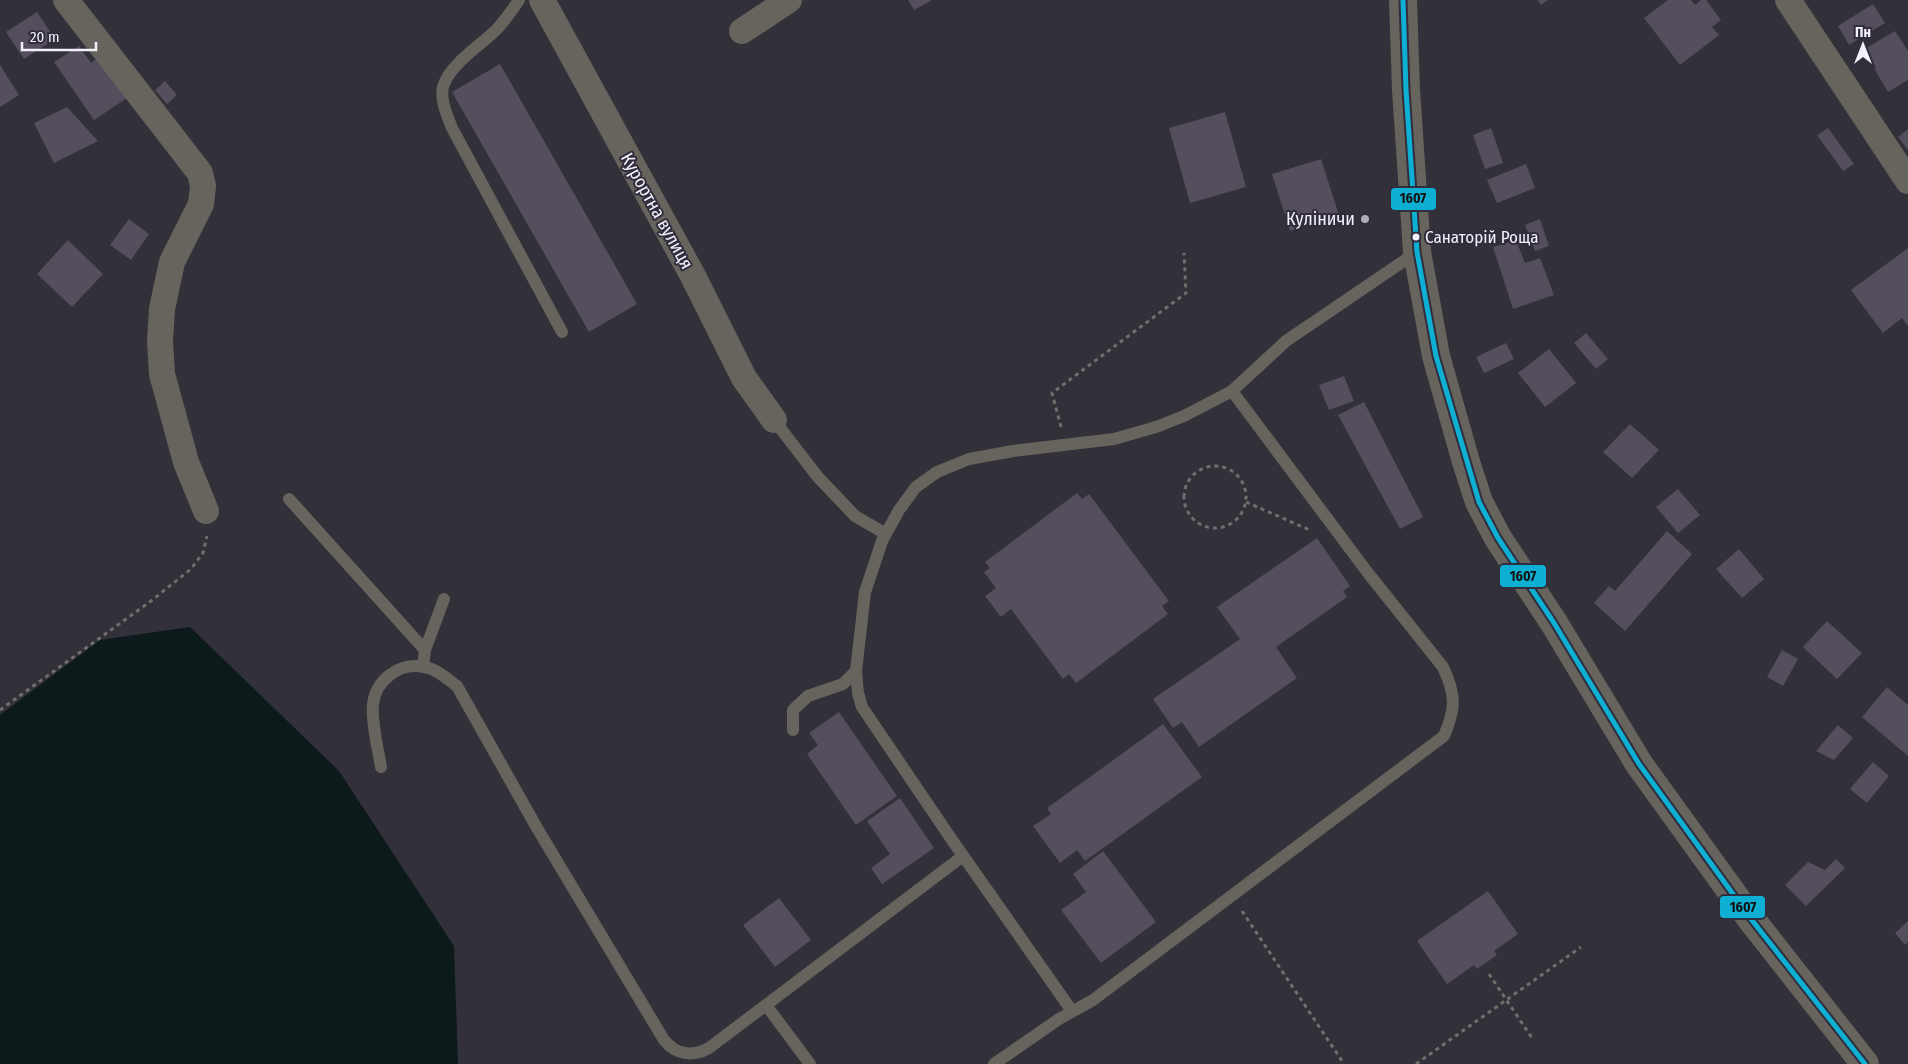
<svg xmlns="http://www.w3.org/2000/svg" width="1908" height="1064" font-family="'Fira Sans Condensed',sans-serif">
	<style>
		.water { fill: #0d1a1b }
		.building { fill: #554e5d }
		.lines { fill: none; stroke-linecap: round; stroke-linejoin: round }
		.path { stroke: #716e6c; stroke-width: 3; stroke-dasharray: 4 4; stroke-linecap: butt }
		.service { stroke: #67635d; stroke-width: 12 }
		.minor { stroke: #67635d; stroke-width: 26 }
		.tertiary { stroke: #67635d; stroke-width: 28 }
		.bus-1-casing { stroke: #312d3c; stroke-width: 9 }
		.bus-1 { stroke: #0dafd3; stroke-width: 5 }
		.poi-dot { fill: #afadb7; stroke: #312d3c; stroke-width: 2 }
		.bus-dot { fill: #f3f1fb; stroke: #312d3c; stroke-width: 2 }
		.labels { text-anchor: middle; stroke-width: 4; stroke-linejoin: round; paint-order: stroke }
		.bus-label { font-size: 17px; fill: #f3f1fb; stroke: #312d3c; text-anchor: start }
		.street-label { font-size: 18px; fill: #f3f1fb; stroke: #312d3c }
		.poi-label { font-size: 18px; fill: #f3f1fb; stroke: #312d3c; text-anchor: end }
		.line-badge { stroke: #312d3c; stroke-width: 2 }
		.pale-badge-label { font-size: 14px; text-anchor: middle; font-weight: bold; fill: #111 }
	</style>
	<rect width="100%" height="100%" fill="#323038"/>
	<path class="water" d="M 190,627 L 339,771 L 454,946 L 458,1064 L 0,1064 L 0,715 L 100,640 Z"/>
	<path class="building" d="M 908,0 L 932,0 L 914,10 Z
		M 1537,0 L 1548,0 L 1541,5 Z
		M 1668,0 L 1691,0 L 1695,5 L 1701,0 L 1706,0 L 1721,20 L 1712,27 L 1719,35 L 1680,65 L 1644,18 Z
		M 1873,4 L 1885,23 L 1849,45 L 1838,26 Z
		M 37,12 L 55,39 L 24,59 L 6,32 Z
		M 1895,31 L 1908,51 L 1908,80 L 1888,92 L 1863,50 Z
		M 79,46 L 91,63 L 99,57 L 127,98 L 94,120 L 54,62 Z
		M 500,64 L 637,304 L 589,332 L 452,92 Z
		M 0,65 L 19,95 L 0,107 Z
		M 165,81 L 177,95 L 167,104 L 155,90 Z
		M 67,107 L 98,141 L 54,163 L 34,123 Z
		M 1225,112 L 1246,187 L 1190,203 L 1169,128 Z
		M 1491,128 L 1503,163 L 1485,169 L 1473,135 Z
		M 1828,128 L 1854,164 L 1843,171 L 1817,135 Z
		M 1908,129 L 1908,150 L 1898,137 Z
		M 1321,159 L 1339,215 L 1290,231 L 1272,174 Z
		M 1526,164 L 1535,188 L 1497,203 L 1487,180 Z
		M 129,219 L 149,234 L 131,260 L 110,245 Z
		M 1540,219 L 1549,246 L 1535,251 L 1525,225 Z
		M 68,240 L 103,274 L 72,307 L 37,274 Z
		M 1516,240 L 1525,263 L 1540,258 L 1554,295 L 1513,309 L 1493,247 Z
		M 1908,248 L 1908,326 L 1902,318 L 1883,333 L 1851,290 Z
		M 1586,333 L 1608,359 L 1596,369 L 1574,343 Z
		M 1506,343 L 1514,359 L 1484,373 L 1476,357 Z
		M 1549,349 L 1576,383 L 1545,407 L 1518,373 Z
		M 1344,376 L 1354,401 L 1329,410 L 1319,385 Z
		M 1364,402 L 1423,517 L 1400,529 L 1338,415 Z
		M 1630,424 L 1659,450 L 1632,478 L 1603,452 Z
		M 1678,489 L 1700,515 L 1678,533 L 1656,507 Z
		M 1077,493 L 1082,499 L 1089,494 L 1169,601 L 1162,606 L 1168,614 L 1076,683 L 1069,674 L 1063,679 L 1011,609 L 1001,617 L 985,596 L 996,588 L 984,572 L 990,568 L 985,562 Z
		M 1667,531 L 1692,554 L 1625,631 L 1594,603 L 1609,586 L 1615,591 Z
		M 1317,538 L 1350,586 L 1343,591 L 1347,597 L 1276,647 L 1297,678 L 1199,747 L 1182,722 L 1173,728 L 1153,699 L 1240,639 L 1217,607 Z
		M 1739,549 L 1764,579 L 1742,598 L 1716,569 Z
		M 1827,621 L 1862,653 L 1837,679 L 1803,647 Z
		M 1782,650 L 1798,659 L 1783,686 L 1767,677 Z
		M 1887,687 L 1908,705 L 1908,756 L 1862,717 Z
		M 839,712 L 897,796 L 856,825 L 807,754 L 818,745 L 809,733 Z
		M 1163,724 L 1202,777 L 1085,861 L 1077,850 L 1060,863 L 1033,826 L 1051,814 L 1047,808 Z
		M 1838,725 L 1853,738 L 1834,760 L 1816,751 Z
		M 1873,762 L 1889,776 L 1867,803 L 1850,789 Z
		M 900,798 L 934,848 L 882,884 L 871,868 L 890,854 L 867,821 Z
		M 1103,851 L 1156,922 L 1101,963 L 1061,910 L 1086,892 L 1073,874 Z
		M 1836,859 L 1845,868 L 1806,906 L 1785,885 L 1808,862 L 1825,870 Z
		M 1488,891 L 1518,934 L 1494,951 L 1497,955 L 1477,969 L 1474,965 L 1447,984 L 1417,941 Z
		M 779,898 L 811,940 L 775,967 L 743,925 Z
		M 1908,921 L 1908,942 L 1905,945 L 1895,933 Z"/>
	<g class="lines">
		<path class="path" d="M 1061,427 L 1052,393 L 1186,293 L 1184,253
			M1184 497a31 31 0 1 1 62 0a31 31 0 1 1-62 0Z
			M 1246,502 L 1312,531
			M 0,710 L 151,601 L 191,569 L 203,553 L 207,536
			M 1242,911 L 1344,1064
			M 1489,974 L 1532,1038
			M 1416,1064 L 1581,947"/>
		<path class="service" d="M 519,0 C 513,9 506,19 498,28 C 483,44 449,64 443,87 C 440,100 447,115 452,128 L 562,332
			M 774,420 L 817,476 L 855,516 L 886,534
			M 289,499 L 425,650 L 423,667
			M 425,650 L 444,599
			M 793,730 L 793,710 L 808,696 L 843,684 L 856,671
			M 381,767 C 378,749 371,721 373,704 C 376,680 399,662 424,667 C 437,669 447,679 457,686 L 537,828 L 664,1040 C 676,1055 693,1057 709,1048 L 963,856
			M 766,1005 L 810,1064
			M 1072,1011 L 952,840 L 862,707 L 858,693 L 856,671 L 865,592 L 882,541 L 899,510 L 916,487 L 937,472 L 969,459 L 1013,451 L 1114,439 L 1156,427 L 1184,416 L 1232,391 L 1286,341 L 1417,252
			M 994,1064 L 1059,1019 L 1093,1000 L 1444,736 C 1456,708 1456,695 1443,667 L 1368,573 L 1232,391"/>
		<path class="minor" d="M 66,0 L 200,173 L 203,186 L 201,204 L 172,262 L 162,309 L 160,341 L 162,374 L 186,462 L 206,511
			M 542,0 L 693,276 L 744,378 L 774,420
			M 1788,0 L 1908,181
			M 742,31 L 789,0"/>
		<path class="tertiary" d="M 1403,0 L 1406,90 L 1417,252 L 1436,356 L 1466,462 L 1479,502 L 1498,538 L 1554,623 L 1639,764 L 1751,919 L 1865,1064"/>
		<defs>
			<path id="bus-1" d="M 1403,0 L 1406,90 L 1417,252 L 1436,356 L 1479,502 L 1498,538 L 1554,623 L 1639,764 L 1751,919 L 1865,1064"/>
		</defs>
		<use href="#bus-1" class="bus-1-casing"/>
		<use href="#bus-1" class="bus-1"/>
	</g>
	<circle class="poi-dot" cx="1365" cy="219" r="5"/>
	<circle class="bus-dot" cx="1416" cy="237" r="4.5"/>
	<g class="labels">
		<g class="bus-label">
			<text x="1425" y="243">Санаторій Роща</text>
		</g>
		<g class="street-label">
			<text transform="translate(657 211) rotate(61)" y="6">Курортна вулиця</text>
		</g>
		<g class="poi-label">
			<text x="1355" y="225">Куліничи</text>
		</g>
	</g>
	<g class="line-badge">
		<rect x="1390" y="187" width="47" height="24" rx="5" fill="#0dafd3"/>
		<rect x="1499" y="564" width="48" height="24" rx="5" fill="#0dafd3"/>
		<rect x="1719" y="895" width="47" height="24" rx="5" fill="#0dafd3"/>
	</g>
	<g class="pale-badge-label">
		<text x="1413" y="203">1607</text>
		<text x="1523" y="581">1607</text>
		<text x="1743" y="912">1607</text>
	</g>
	<g transform="translate(1863 45)" stroke="#312d3c" stroke-width="4" paint-order="stroke">
	<path d="M0-4L9 19L0 12L-9 19Z" fill="#f3f1fb"/>
	<text y="-8" font-size="14" font-weight="bold" text-anchor="middle" fill="#f3f1fb">Пн</text>
	</g>
	<path d="M22 42v8h74v-8" fill="none" stroke="#f3f1fb" stroke-width="2.5"/>
	<text x="30" y="42" font-size="15" fill="#f3f1fb" stroke="#312d3c" stroke-width="4" paint-order="stroke">20 m</text>
</svg>
